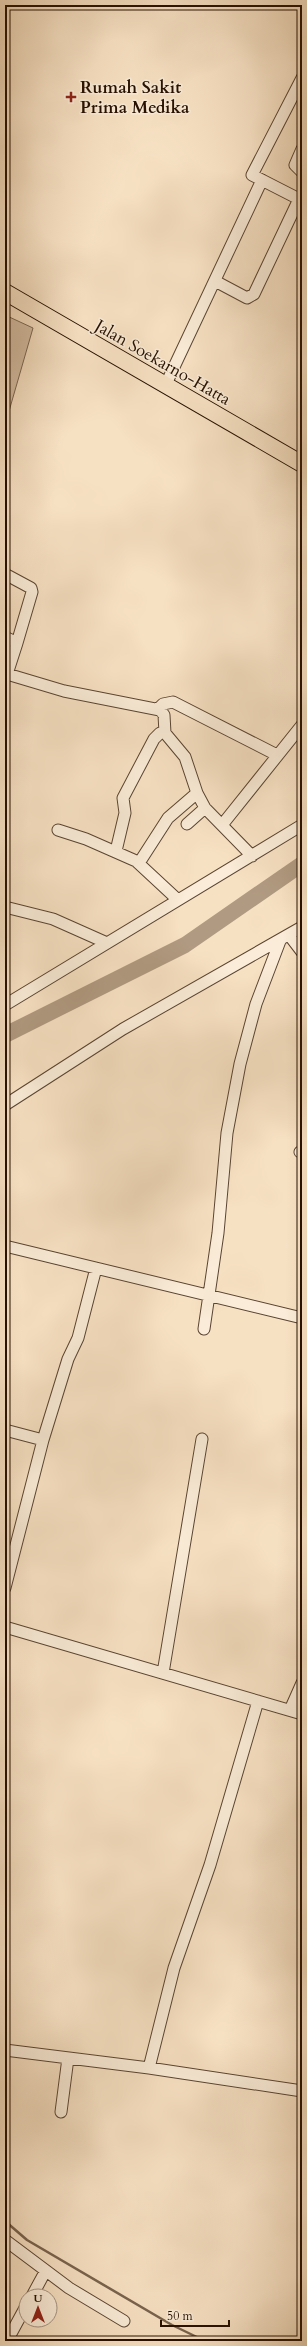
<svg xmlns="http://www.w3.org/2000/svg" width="307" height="2346" font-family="Cardo,serif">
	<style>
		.green { fill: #d3bda2; stroke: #7c6652 }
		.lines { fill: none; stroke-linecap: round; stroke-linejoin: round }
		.stream { stroke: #79634e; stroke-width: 2.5 }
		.river { stroke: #b09a81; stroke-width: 16 }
		.minor-casing { stroke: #5a4432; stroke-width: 13 }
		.highway-casing { stroke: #261001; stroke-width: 18 }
		.minor { stroke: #faecd8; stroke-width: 11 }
		.highway { stroke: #f7e1c3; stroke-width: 16 }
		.poi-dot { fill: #8f2418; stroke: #faecd8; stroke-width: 1.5 }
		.labels { text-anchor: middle; stroke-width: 3; stroke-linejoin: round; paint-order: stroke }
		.poi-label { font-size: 17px; font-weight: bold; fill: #261001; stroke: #faecd8; text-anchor: start }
		.street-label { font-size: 17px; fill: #261001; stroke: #faecd8 }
	</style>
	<rect width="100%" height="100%" fill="#f7e1c3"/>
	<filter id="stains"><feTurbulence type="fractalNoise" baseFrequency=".005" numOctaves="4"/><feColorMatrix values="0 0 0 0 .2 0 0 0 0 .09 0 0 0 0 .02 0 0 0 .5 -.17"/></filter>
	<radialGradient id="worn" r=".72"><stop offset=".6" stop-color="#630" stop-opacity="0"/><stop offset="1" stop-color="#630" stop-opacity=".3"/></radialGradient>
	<path class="green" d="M 5,315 L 33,328 L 5,425 Z"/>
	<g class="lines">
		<path class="stream" d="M 5,2221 L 27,2240 L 172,2325 L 205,2341"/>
		<path class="river" d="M 5,1035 L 185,945 L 302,864"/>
		<defs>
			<path id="minor" d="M 302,149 L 295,165 L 302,172
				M 215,281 L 247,298 L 254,294 L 299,199 L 252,175 L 302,78
				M 166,384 L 262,180
				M 5,574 L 31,588 L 32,592 L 17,643
				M 5,637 L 17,643 L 7,674 L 64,691 L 160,710 L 164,715 L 165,733 L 185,757 L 197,793 L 205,808 L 252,856
				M 158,709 L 163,704 L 173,702 L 277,755
				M 187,824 L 205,808
				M 222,825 L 302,725
				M 58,830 L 86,839 L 136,861 L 178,900
				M 116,851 L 125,813 L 123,798 L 154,739 L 160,733 L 165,733
				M 139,863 L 168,818 L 197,793
				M 5,907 L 53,919 L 107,943
				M 289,935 L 302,952
				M 5,1005 L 302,825
				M 5,1105 L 123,1029 L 302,927
				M 300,1152 L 302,1153
				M 5,1246 L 302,1318
				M 204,1329 L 218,1233 L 227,1133 L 240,1064 L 256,1004 L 280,941
				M 5,1430 L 43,1440
				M 5,1588 L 43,1440 L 68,1359 L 78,1338 L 96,1268
				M 5,1627 L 302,1714
				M 163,1673 L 202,1439
				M 290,1710 L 302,1683
				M 5,2050 L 149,2068 L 302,2091
				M 149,2068 L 174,1968 L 210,1865 L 258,1701
				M 61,2112 L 68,2058
				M 5,2240 L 69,2288 L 124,2321
				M 32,2296 L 45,2272
				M 7,2341 L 26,2306"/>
			<path id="highway" d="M 5,292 L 302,464"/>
		</defs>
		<use href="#minor" class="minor-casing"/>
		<use href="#highway" class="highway-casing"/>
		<use href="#minor" class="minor"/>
		<use href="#highway" class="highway"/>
	</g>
	<path class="poi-dot" d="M69 91h4v4h4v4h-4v4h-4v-4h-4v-4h4z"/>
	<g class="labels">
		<g class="poi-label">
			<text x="80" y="93">Rumah Sakit<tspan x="80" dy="20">Prima Medika</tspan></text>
		</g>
		<g class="street-label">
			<text transform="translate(163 362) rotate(30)" y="6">Jalan Soekarno-Hatta</text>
		</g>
	</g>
	<rect width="307" height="2346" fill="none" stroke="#f7e1c3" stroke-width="20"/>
	<rect x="6" y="6" width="295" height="2334" fill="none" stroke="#261001" stroke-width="2"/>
	<rect x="10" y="10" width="287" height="2326" fill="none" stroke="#261001"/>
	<g transform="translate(38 2308)"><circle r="19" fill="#faecd8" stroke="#a59482"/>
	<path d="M0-3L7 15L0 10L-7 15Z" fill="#8f2418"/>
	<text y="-6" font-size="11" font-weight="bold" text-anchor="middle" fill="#261001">U</text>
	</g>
	<path d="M161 2320v6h68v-6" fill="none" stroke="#261001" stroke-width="2"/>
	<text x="167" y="2320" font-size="12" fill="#261001" stroke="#faecd8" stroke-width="3" paint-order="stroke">50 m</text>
	<rect width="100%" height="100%" filter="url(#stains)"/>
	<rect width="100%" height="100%" fill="url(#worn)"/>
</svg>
